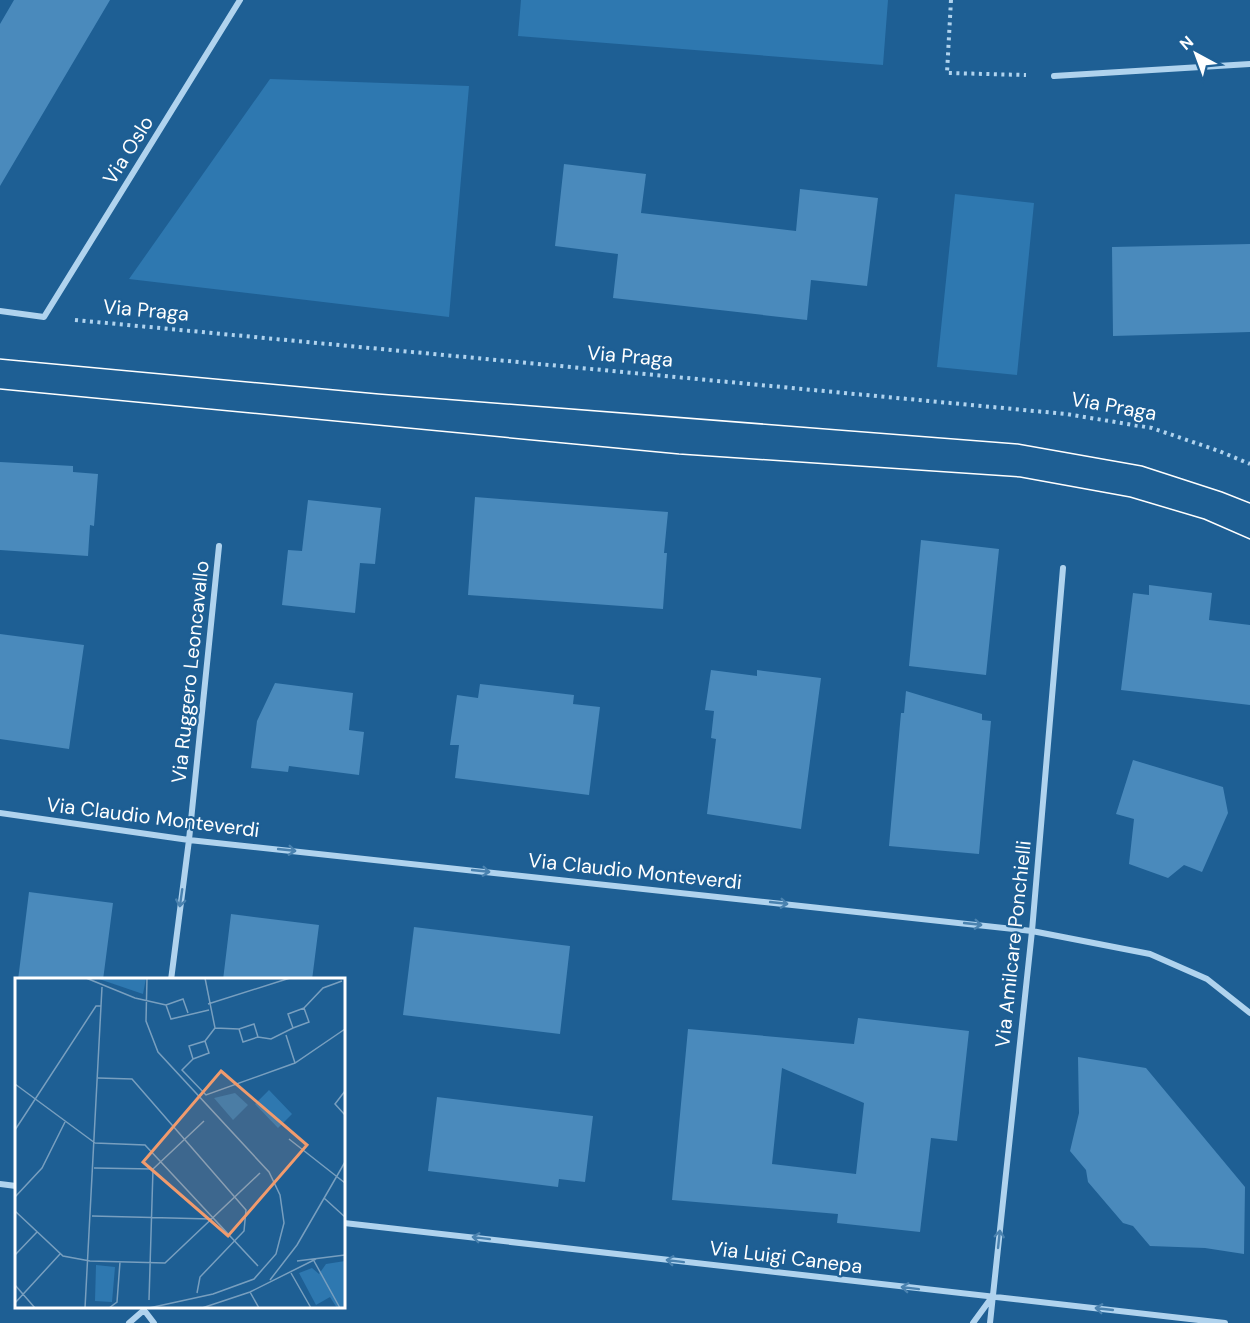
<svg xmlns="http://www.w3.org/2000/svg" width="1250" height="1323" font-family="'DM Sans',sans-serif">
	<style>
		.green { fill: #2e78b0 }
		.building { fill: #4a8abc; fill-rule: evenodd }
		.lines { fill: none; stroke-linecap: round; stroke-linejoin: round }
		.path { stroke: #b0d3ee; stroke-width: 4; stroke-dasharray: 3 4.5; stroke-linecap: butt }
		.street { stroke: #b0d3ee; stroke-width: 6 }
		.tram { stroke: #fff; stroke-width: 1.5 }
		.oneway { stroke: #4a82af }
		.labels { text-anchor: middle; stroke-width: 4.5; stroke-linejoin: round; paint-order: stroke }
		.street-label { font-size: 20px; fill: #fff; stroke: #1e5f94 }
		.inset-road { fill: none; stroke: #789fbf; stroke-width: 1.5 }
		.view { fill: #f19b6d; fill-opacity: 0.15; stroke: #f19b6d; stroke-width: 3 }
		.inset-edge { fill: none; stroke: #fff; stroke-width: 3 }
	</style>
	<rect width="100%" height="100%" fill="#1e5f94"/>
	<path class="green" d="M 521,0 L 888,0 L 883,65 L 518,36 Z
		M 270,79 L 469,86 L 449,317 L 129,279 Z
		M 955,194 L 1034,203 L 1017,375 L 937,367 Z"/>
	<path class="building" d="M 14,0 L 110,0 L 0,186 L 0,24 Z
		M 564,164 L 646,174 L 641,213 L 796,231 L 800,189 L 878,198 L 867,286 L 811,280 L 807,320 L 613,298 L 618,254 L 555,246 Z
		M 1250,244 L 1250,332 L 1113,336 L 1112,247 Z
		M 0,462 L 73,466 L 73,472 L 98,474 L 94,526 L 90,525 L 88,556 L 0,550 Z
		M 475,497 L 668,512 L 664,553 L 667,553 L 663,609 L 468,595 Z
		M 308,500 L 381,508 L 375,564 L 360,563 L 355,613 L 282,605 L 288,550 L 302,551 Z
		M 921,540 L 999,549 L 986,675 L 909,666 Z
		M 1149,585 L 1212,593 L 1209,620 L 1250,625 L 1250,705 L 1121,690 L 1133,593 L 1149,595 Z
		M 0,634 L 84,645 L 69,749 L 0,739 Z
		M 711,670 L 757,676 L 757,670 L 821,678 L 801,829 L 707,814 L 716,739 L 711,738 L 714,711 L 705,710 Z
		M 275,683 L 353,693 L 349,730 L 364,732 L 359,775 L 289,766 L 288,772 L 251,768 L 257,721 Z
		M 480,684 L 574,695 L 573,704 L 600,707 L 589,795 L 455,778 L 459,745 L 450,745 L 457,695 L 478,698 Z
		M 906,691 L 982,714 L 982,720 L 991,721 L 979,854 L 889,846 L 901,713 L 904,713 Z
		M 1133,760 L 1223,787 L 1228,813 L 1202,872 L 1184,865 L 1168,878 L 1129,864 L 1134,819 L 1116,814 Z
		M 29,892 L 113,903 L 103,980 L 18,980 Z
		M 231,914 L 319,925 L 312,980 L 223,980 Z
		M 414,927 L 570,946 L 560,1034 L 403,1015 Z
		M 858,1018 L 969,1031 L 957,1141 L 931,1138 L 920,1232 L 837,1223 L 838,1214 L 672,1200 L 688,1029 L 854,1044 ZM 782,1068 L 864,1103 L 856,1174 L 772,1164 Z
		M 1078,1057 L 1146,1068 L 1245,1187 L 1244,1254 L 1205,1248 L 1150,1246 L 1133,1226 L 1123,1223 L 1088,1182 L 1086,1170 L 1070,1151 L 1079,1113 Z
		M 437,1097 L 593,1116 L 585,1182 L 559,1179 L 558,1187 L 428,1171 Z"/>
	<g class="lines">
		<path class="path" d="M 951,0 L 947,73 L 1026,75
			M 75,320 L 1066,414 L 1152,428 L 1219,451 L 1250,464"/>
		<path class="street" d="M 1054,76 L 1250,64
			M 0,311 L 44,317 L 240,0
			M 0,813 L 189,840 L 1032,931 L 1150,954 L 1207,979 L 1250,1013
			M 171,980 L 189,840 L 219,546
			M 0,1184 L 16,1186
			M 344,1223 L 1225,1323
			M 144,1306 L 144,1310 L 154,1323
			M 129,1323 L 144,1310
			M 973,1323 L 992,1297
			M 990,1323 L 1032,931 L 1063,568"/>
		<path class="tram" d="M 0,359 L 379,394 L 1018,444 L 1142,466 L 1222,492 L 1250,503
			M 0,389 L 679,454 L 1020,477 L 1130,497 L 1204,519 L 1250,539"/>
	</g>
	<defs><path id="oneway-shaft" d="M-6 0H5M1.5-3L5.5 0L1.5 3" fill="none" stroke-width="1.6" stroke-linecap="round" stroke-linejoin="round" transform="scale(1.5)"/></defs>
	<g class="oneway">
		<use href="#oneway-shaft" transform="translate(287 850) rotate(6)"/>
		<use href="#oneway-shaft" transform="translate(481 871) rotate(6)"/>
		<use href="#oneway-shaft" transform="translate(181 898) rotate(98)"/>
		<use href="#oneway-shaft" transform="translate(779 903) rotate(6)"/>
		<use href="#oneway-shaft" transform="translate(973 924) rotate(6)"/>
		<use href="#oneway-shaft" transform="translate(481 1238) rotate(-173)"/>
		<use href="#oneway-shaft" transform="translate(999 1239) rotate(-84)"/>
		<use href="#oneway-shaft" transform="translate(675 1261) rotate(-173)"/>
		<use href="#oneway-shaft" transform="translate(910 1288) rotate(-173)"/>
		<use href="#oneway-shaft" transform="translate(1104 1309) rotate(-174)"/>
	</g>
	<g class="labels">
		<g class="street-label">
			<text transform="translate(128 150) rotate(-58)" y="7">Via Oslo</text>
			<text transform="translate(146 310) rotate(5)" y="7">Via Praga</text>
			<text transform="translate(630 356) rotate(5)" y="7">Via Praga</text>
			<text transform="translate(1114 406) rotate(10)" y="7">Via Praga</text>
			<text transform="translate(190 672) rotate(-84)" y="7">Via Ruggero Leoncavallo</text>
			<text transform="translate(153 817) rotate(7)" y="7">Via Claudio Monteverdi</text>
			<text transform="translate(635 871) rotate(6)" y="7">Via Claudio Monteverdi</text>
			<text transform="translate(1013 944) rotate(-84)" y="7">Via Amilcare Ponchielli</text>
			<text transform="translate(786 1257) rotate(7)" y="7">Via Luigi Canepa</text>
		</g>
	</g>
	<g transform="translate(15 978)">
		<rect width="330" height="330" fill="#1e5f94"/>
		<path d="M 87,0 L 131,0 L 128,16 L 84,1 ZM 254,112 L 277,136 L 263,150 L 240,126 ZM 220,115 L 233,127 L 218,142 L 199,120 ZM 330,283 L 330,330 L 322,330 L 315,319 L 301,327 L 284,295 L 297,290 L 304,296 L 311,286 ZM 81,287 L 100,289 L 97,324 L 80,323 Z" fill="#2e78b0"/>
		<path class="inset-road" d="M 71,0 L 120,20 L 151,27M 132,0 L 131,43 L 143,74 L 254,194 L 265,217 L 269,245 L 261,276 L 239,301 L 198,316 L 134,330M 190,0 L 200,50 L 224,51 L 239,46 L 243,59 L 228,64 L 224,51M 193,26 L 275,0M 289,30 L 294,44 L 278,50 L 273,36 ZM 289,30 L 308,10 L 327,3M 173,35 L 168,21 L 151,27 L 156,41 L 194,32M 271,57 L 280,85M 243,59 L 256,61 L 278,50M 190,63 L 194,75 L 178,81 L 174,68 L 190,63 L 200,50M 178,81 L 167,92 L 191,117 L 280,85 L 330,51M 83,100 L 117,101 L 231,232 L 229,253 L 185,299 L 182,315M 0,106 L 80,165M 330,113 L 320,126 L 330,137M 0,152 L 81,28 L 86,28M 274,161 L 330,205M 80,165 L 130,167 L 243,288M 79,190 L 138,191M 0,219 L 27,190 L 50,144M 309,220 L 330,239M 0,233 L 48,278 L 75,283 L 150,285 L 245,195M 77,238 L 196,241M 0,277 L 22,254M 282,283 L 330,277M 299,283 L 325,330M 276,295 L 296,330M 255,302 L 282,267 L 330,184M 0,307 L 20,330M 235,314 L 244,330M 134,322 L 138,191 L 189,143M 0,325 L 45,276M 70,330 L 87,9M 94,330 L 102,324 L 105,284M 187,330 L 235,314 L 301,281"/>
		<path class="view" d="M 206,93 L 292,167 L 213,258 L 128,184 Z"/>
		<rect width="330" height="330" class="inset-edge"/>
	</g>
	<g transform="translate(1196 54) rotate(319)" stroke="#1e5f94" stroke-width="4.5" paint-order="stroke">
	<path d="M0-4.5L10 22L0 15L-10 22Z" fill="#ffffff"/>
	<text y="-9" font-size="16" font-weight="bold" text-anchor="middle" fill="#ffffff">N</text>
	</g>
</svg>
